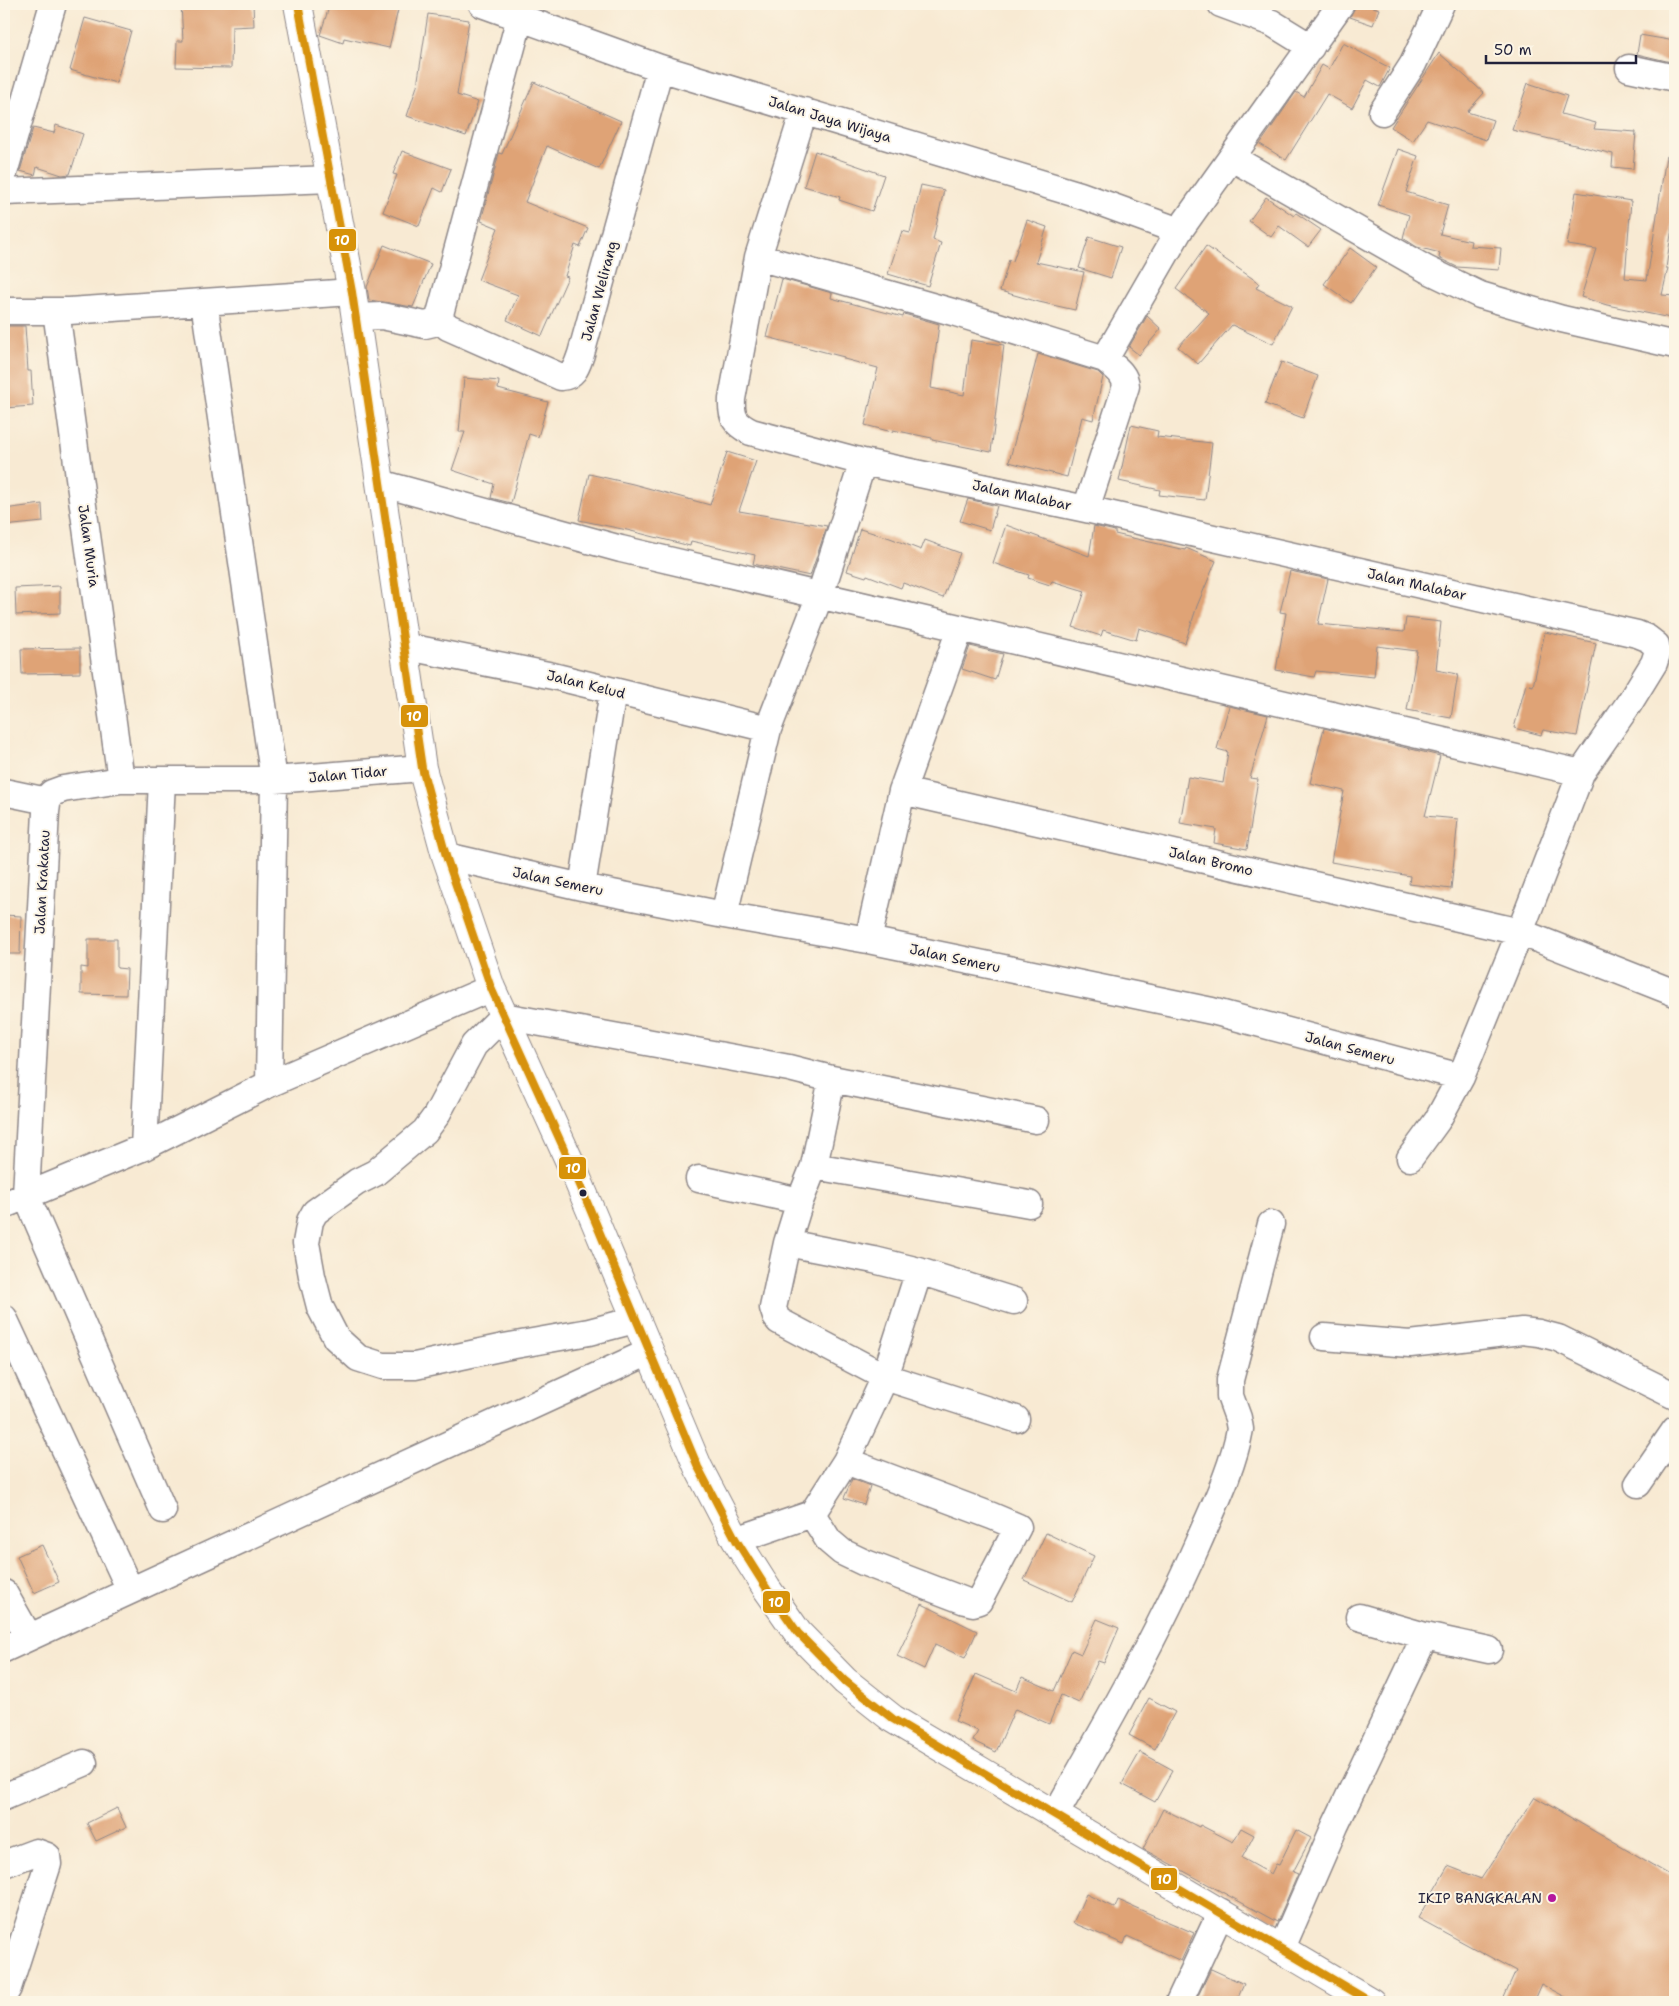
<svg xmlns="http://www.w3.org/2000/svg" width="1679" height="2006" font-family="'Shantell Sans',sans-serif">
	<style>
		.building { fill: #dfa376 }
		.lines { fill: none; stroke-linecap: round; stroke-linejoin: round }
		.minor-casing { stroke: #8d8687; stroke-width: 29 }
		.major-casing { stroke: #8d8687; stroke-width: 30 }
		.minor { stroke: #fff; stroke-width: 26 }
		.major { stroke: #fff; stroke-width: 28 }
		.bus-1-casing { stroke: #fcf5e5; stroke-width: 11 }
		.bus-1 { stroke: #d79209; stroke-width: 8 }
		.bus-dot { fill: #22223b; stroke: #fcf5e5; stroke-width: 2 }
		.poi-dot { fill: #b5179e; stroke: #fcf5e5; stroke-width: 2 }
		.labels { text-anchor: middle; stroke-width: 4; stroke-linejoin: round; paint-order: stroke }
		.street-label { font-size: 14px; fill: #22223b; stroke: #fcf5e5 }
		.poi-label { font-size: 14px; fill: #22223b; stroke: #fcf5e5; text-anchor: end }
		.line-badge { stroke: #fcf5e5; stroke-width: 2 }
		.badge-label { font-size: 14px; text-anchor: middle; font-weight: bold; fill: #fff }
	</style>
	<rect width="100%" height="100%" fill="#fcf5e5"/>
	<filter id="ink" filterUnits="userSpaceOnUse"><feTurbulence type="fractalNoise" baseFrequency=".02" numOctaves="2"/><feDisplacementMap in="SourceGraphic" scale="10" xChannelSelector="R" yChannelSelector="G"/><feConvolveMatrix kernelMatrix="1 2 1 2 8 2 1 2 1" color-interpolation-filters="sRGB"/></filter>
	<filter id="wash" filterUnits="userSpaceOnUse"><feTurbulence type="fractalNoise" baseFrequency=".0096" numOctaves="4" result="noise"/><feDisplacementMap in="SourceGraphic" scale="20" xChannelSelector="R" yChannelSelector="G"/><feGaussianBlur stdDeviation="1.12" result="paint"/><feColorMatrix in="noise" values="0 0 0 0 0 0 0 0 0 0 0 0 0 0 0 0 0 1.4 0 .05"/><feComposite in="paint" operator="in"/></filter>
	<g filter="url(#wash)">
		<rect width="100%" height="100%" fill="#f8ead3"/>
		<g id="blocks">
			<path class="building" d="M 181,4 L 253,4 L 254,26 L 232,27 L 231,68 L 176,67 L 177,41 L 183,41 Z
				M 330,4 L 370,4 L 398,10 L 389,48 L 344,38 L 343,43 L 320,35 Z
				M 1356,4 L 1365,4 L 1379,9 L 1373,25 L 1350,17 Z
				M 428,14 L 469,20 L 457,95 L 478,102 L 466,136 L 407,116 L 417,86 Z
				M 85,18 L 131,31 L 116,83 L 70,70 Z
				M 1640,35 L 1675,41 L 1675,63 L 1637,54 Z
				M 1343,43 L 1390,68 L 1380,87 L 1367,80 L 1352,108 L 1327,94 L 1286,160 L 1260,144 L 1296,92 L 1304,97 L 1322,65 L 1329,69 Z
				M 1439,53 L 1484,93 L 1467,112 L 1493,120 L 1486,140 L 1427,120 L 1413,141 L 1391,127 Z
				M 534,82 L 621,121 L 599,169 L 547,146 L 525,202 L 588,228 L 580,247 L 575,245 L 565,276 L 568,277 L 542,336 L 507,320 L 518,295 L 478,280 L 498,228 L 481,221 L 499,153 L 502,154 Z
				M 1528,83 L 1567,96 L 1561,114 L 1596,123 L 1594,129 L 1636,132 L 1633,169 L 1612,167 L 1613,154 L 1512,130 Z
				M 56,125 L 83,134 L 70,174 L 62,175 L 37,167 L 35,175 L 20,171 L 33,128 L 54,133 Z
				M 1398,149 L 1418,156 L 1406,192 L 1448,205 L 1440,234 L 1471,241 L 1470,246 L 1501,248 L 1499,270 L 1457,267 L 1439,258 L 1440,253 L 1417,247 L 1403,238 L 1409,215 L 1378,205 Z
				M 402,151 L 451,169 L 442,192 L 434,188 L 419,226 L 383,212 L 397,175 L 393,174 Z
				M 815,151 L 884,175 L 872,211 L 839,200 L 840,197 L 804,186 Z
				M 1666,156 L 1675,157 L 1675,207 L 1666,268 L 1668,268 L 1662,295 L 1675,296 L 1675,319 L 1607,305 L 1581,297 L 1596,249 L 1567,245 L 1576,192 L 1631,201 L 1625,278 L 1647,280 Z
				M 921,185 L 944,190 L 933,240 L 941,243 L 928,286 L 888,274 L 902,231 L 910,233 Z
				M 1266,197 L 1294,216 L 1296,213 L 1321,230 L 1308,247 L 1279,226 L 1271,237 L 1249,221 Z
				M 1027,220 L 1047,227 L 1036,262 L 1084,272 L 1075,310 L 1039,302 L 1000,291 L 1009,260 L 1013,261 Z
				M 1089,237 L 1121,247 L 1111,278 L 1079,268 Z
				M 384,245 L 431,264 L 413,307 L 369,300 L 367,287 Z
				M 1206,246 L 1259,283 L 1256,288 L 1292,306 L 1273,344 L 1232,325 L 1198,364 L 1178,347 L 1209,313 L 1176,289 Z
				M 1350,248 L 1376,267 L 1351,303 L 1324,284 Z
				M 782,279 L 832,293 L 831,298 L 903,317 L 904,314 L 939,324 L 931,388 L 964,395 L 971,340 L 1004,345 L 991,452 L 932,440 L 932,438 L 893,430 L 892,432 L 865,425 L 878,368 L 844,359 L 844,357 L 767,337 Z
				M 1147,316 L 1161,329 L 1139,355 L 1129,347 Z
				M 4,326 L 25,326 L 28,371 L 31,371 L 33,406 L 4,408 Z
				M 1038,354 L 1098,372 L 1103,377 L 1093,420 L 1082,417 L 1067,477 L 1009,462 Z
				M 1281,362 L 1318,376 L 1303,418 L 1265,404 Z
				M 464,378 L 499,381 L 498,389 L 548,402 L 538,437 L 529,434 L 511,503 L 491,498 L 494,484 L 452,470 L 465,432 L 459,432 Z
				M 1131,425 L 1158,431 L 1157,437 L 1212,443 L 1205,500 L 1159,495 L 1160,490 L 1119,481 Z
				M 727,452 L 756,461 L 739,511 L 827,526 L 810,576 L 753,564 L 755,555 L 691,541 L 690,546 L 627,530 L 579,520 L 589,474 L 633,484 L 710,505 Z
				M 968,499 L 997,506 L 990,530 L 960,521 Z
				M 42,504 L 43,522 L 4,526 L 4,509 Z
				M 1006,525 L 1089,556 L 1094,526 L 1115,531 L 1115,534 L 1185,550 L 1186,548 L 1216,561 L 1197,606 L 1185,643 L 1139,628 L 1136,640 L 1103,630 L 1101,636 L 1073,627 L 1085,591 L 1052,581 L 1050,585 L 1028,578 L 1029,575 L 993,563 Z
				M 860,529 L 890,538 L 921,550 L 925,540 L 960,553 L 943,598 L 903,583 L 901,588 L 867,575 L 866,577 L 847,571 Z
				M 1290,571 L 1328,579 L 1318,624 L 1404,632 L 1406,618 L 1441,622 L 1436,670 L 1458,674 L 1451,718 L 1407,710 L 1417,651 L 1377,646 L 1374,677 L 1316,671 L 1314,677 L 1276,670 L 1286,613 L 1280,612 Z
				M 60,586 L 60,613 L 16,615 L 15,588 Z
				M 1545,632 L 1596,643 L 1577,736 L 1543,730 L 1541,735 L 1514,728 L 1526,684 L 1533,686 Z
				M 970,646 L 1003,654 L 995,680 L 962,669 Z
				M 80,648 L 80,673 L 22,674 L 21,649 Z
				M 1229,706 L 1268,715 L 1250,778 L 1258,779 L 1247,849 L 1214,843 L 1216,829 L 1180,823 L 1188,777 L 1223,783 L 1228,752 L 1217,749 Z
				M 1324,728 L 1440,756 L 1425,816 L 1458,819 L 1451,889 L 1409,884 L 1410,876 L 1331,862 L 1344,791 L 1310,783 Z
				M 4,915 L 21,916 L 20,954 L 4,954 Z
				M 88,939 L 117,939 L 117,968 L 127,969 L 126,995 L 81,994 L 81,967 L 88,968 Z
				M 852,1479 L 870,1486 L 864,1505 L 844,1498 Z
				M 1046,1533 L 1094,1556 L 1072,1602 L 1024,1580 Z
				M 42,1545 L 59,1582 L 34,1593 L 17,1556 Z
				M 922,1604 L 977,1631 L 965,1658 L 935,1644 L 924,1669 L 897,1656 Z
				M 1097,1619 L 1119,1628 L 1104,1663 L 1098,1661 L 1079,1703 L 1061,1695 L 1049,1724 L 1015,1709 L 996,1752 L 973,1741 L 978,1731 L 955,1721 L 976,1674 L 1016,1691 L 1022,1677 L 1054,1691 L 1072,1650 L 1081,1654 Z
				M 1149,1698 L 1175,1712 L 1155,1749 L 1129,1735 Z
				M 1140,1752 L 1173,1770 L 1155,1802 L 1122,1784 Z
				M 1535,1797 L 1675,1878 L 1675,2002 L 1575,2002 L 1541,1984 L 1533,2002 L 1502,2002 L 1516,1971 L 1418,1918 L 1448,1866 L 1481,1879 Z
				M 117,1808 L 126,1827 L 96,1841 L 87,1823 Z
				M 1163,1809 L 1199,1827 L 1200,1825 L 1233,1842 L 1241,1828 L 1254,1835 L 1242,1858 L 1271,1874 L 1276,1864 L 1279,1865 L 1296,1830 L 1311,1838 L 1293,1872 L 1298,1874 L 1277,1922 L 1143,1849 Z
				M 1086,1894 L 1115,1908 L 1118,1900 L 1194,1933 L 1181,1961 L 1127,1936 L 1124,1944 L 1073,1923 Z
				M 1211,1969 L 1244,1984 L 1236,2002 L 1195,2002 Z"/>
		</g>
	</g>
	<g filter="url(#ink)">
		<use href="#blocks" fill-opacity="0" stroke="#8d8687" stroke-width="1"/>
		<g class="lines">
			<defs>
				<path id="minor" d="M 482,4 L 660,68 L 1080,195 L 1179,231
					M 1221,4 L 1272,23 L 1311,47
					M 1629,68 L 1675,78
					M 1382,112 L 1413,64 L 1441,4
					M 1232,158 L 1426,269 L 1480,295 L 1562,319 L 1675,345
					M 4,173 L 53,4
					M 4,192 L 332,179
					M 758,257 L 956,313 L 1105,359 C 1114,367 1125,373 1126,386 L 1086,509
					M 204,302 L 274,780 L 269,1084
					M 4,311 L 69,311 L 352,292
					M 56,311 L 121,780
					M 356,317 L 382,316 L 425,325 L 442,321
					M 442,321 L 448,327 L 561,377 C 575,376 577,365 581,354 L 660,68
					M 442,321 L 440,314 L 520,17
					M 1105,359 L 1179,231 L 1341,4
					M 863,462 L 1086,509 L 1637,634 L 1647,638 L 1656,645 L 1657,654 L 1654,663 L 1630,702 L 1581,773 L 1520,932 L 1461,1077 L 1437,1121 L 1410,1158
					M 380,483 L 621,549 L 1581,773
					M 403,646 L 553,676 L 768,729
					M 902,791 L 1520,932 L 1675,993
					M 4,792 L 47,801
					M 446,856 L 582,887 L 724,915 L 868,940 L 1212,1011 L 1461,1077
					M 582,887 L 613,691
					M 724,915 L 768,729 L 820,595 L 863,462 L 751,432 C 735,424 731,418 732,399 L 758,257 L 804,111
					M 868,940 L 902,791 L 960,629
					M 832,1079 L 1036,1120
					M 144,1147 L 162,781
					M 814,1166 L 1029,1204
					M 699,1179 L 800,1201
					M 4,1205 L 144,1147 L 269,1084 L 491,988
					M 787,1243 L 773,1308 L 776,1317 L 779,1321 L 885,1377 L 1016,1419
					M 919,1271 L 1014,1301
					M 4,1318 L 130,1590
					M 635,1320 L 589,1332 L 504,1347 L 415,1366 L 383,1366 L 358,1358 L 336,1338 L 320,1307 L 312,1276 L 306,1243 L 310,1221 L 315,1212 L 357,1182 L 375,1173 L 425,1131 L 436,1116 L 474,1045 L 503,1016 L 789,1068 L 832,1079 L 814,1166 L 800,1201 L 787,1243 L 874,1260 L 919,1271 L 885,1377 L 846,1461 L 812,1514 L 736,1540
					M 1324,1337 L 1410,1344 L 1522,1331 L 1539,1333 L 1558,1338 L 1675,1396
					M 1638,1484 L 1675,1430
					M 163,1510 L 26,1195 L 46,812 L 48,797 L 52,793 L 63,789 L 121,780 L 274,780 L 422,768
					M 812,1514 L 829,1541 L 842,1552 L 863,1562 L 965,1601 L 973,1603 L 979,1601 L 1018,1527 L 992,1516 L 846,1461
					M 4,1593 L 29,1637
					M 1359,1617 L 1425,1636 L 1489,1650
					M 4,1649 L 649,1352
					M 4,1797 L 84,1763
					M 1055,1815 C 1106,1726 1157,1636 1198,1543 C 1214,1506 1233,1468 1240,1429 L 1238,1418 L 1230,1396 L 1230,1380 L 1271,1224
					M 4,1864 L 36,1852 L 47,1856 L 48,1864 L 8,1988 L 4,1995
					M 1281,1950 L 1335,1826 L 1425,1636
					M 1179,2002 L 1221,1912"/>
				<path id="major" d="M 298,4 L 352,292 L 422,768 L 446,856 L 491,988 L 574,1171 L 698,1467 L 736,1540 L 767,1589 L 798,1633 L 845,1681 L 893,1719 L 1371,2002"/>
			</defs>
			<use href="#minor" class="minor-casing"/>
			<use href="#major" class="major-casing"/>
			<use href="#minor" class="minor"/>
			<use href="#major" class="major"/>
			<defs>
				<path id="bus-1" d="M 298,4 L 352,292 L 422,768 L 446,856 L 491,988 L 574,1171 L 698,1467 L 736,1540 L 767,1589 L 798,1633 L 845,1681 L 893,1719 L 1371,2002"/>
			</defs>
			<use href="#bus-1" class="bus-1-casing"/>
			<use href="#bus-1" class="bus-1"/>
		</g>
	</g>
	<circle class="bus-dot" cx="583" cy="1193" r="4.5"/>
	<circle class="poi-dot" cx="1552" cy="1898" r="5"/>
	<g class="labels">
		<g class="street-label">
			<text transform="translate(830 119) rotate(17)" y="5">Jalan Jaya Wijaya</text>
			<text transform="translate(599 291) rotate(-75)" y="5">Jalan Welirang</text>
			<text transform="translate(1022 495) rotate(12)" y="5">Jalan Malabar</text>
			<text transform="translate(89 546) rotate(82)" y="5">Jalan Muria</text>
			<text transform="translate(1417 584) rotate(13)" y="5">Jalan Malabar</text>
			<text transform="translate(586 684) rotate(14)" y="5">Jalan Kelud</text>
			<text transform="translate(348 774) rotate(-5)" y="5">Jalan Tidar</text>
			<text transform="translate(1211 861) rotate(13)" y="5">Jalan Bromo</text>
			<text transform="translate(558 881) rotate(12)" y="5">Jalan Semeru</text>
			<text transform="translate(42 882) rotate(-87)" y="5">Jalan Krakatau</text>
			<text transform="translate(955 958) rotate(12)" y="5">Jalan Semeru</text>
			<text transform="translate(1350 1048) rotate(15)" y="5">Jalan Semeru</text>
		</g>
		<g class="poi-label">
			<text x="1542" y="1903">IKIP BANGKALAN</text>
		</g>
	</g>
	<g class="line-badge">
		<rect x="328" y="228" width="29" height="24" rx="5" fill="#d79209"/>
		<rect x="400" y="704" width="29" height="24" rx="5" fill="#d79209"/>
		<rect x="558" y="1156" width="29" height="24" rx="5" fill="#d79209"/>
		<rect x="762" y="1590" width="29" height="24" rx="5" fill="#d79209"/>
		<rect x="1150" y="1867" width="28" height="24" rx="5" fill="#d79209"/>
	</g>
	<g class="badge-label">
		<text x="342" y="245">10</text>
		<text x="414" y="721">10</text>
		<text x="573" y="1173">10</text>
		<text x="776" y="1607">10</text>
		<text x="1164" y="1884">10</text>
	</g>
	<rect width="1679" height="2006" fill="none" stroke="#fcf5e5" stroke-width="20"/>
	<path d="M1486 55v8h150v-8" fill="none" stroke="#22223b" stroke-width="2.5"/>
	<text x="1494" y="55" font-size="15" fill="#22223b" stroke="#fcf5e5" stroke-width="4" paint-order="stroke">50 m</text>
</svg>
